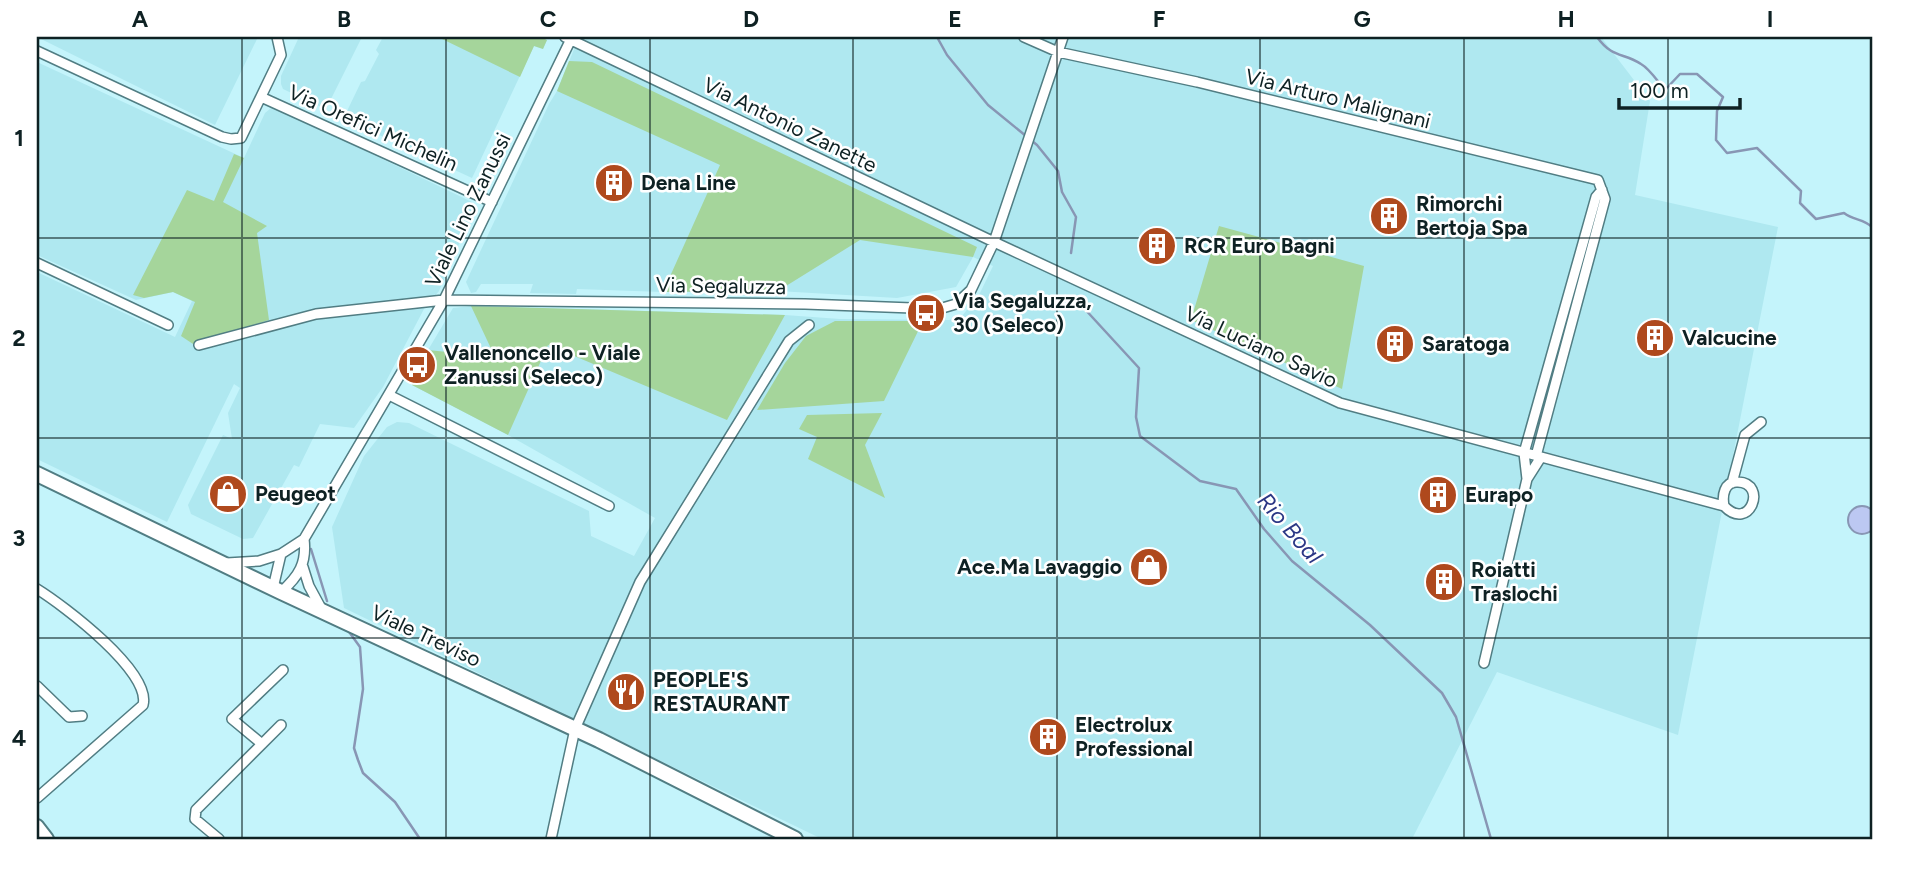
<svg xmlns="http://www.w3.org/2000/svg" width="1910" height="876" font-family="Figtree,sans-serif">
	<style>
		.built { fill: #afe8f0 }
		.green { fill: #a5d59b }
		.water { fill: #bcc8f2; stroke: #8896b4; stroke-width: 2 }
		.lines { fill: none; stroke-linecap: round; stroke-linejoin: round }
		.stream { stroke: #8896b4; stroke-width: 2.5 }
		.street-casing { stroke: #517d83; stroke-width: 12 }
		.secondary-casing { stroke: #517d83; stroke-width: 16 }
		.primary-casing { stroke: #517d83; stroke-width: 18 }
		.street { stroke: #fff; stroke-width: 9 }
		.secondary { stroke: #fff; stroke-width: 12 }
		.primary { stroke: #fff; stroke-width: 14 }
		.grid { fill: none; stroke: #0e2123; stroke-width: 2; stroke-opacity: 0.55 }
		.labels { text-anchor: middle; stroke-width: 5; stroke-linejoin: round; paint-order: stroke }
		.street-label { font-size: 21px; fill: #0e2123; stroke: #fff }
		.poi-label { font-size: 21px; font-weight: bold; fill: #0e2123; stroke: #fff; text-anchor: start }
		.water-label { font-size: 23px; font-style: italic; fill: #2b3785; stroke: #fff }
		.neatline { fill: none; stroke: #0e2123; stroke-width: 2.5 }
		.grid-label { font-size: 23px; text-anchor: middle; font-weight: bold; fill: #0e2123 }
	</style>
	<rect width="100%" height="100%" fill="#c4f4fb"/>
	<path class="built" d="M 37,37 L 258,37 L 215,125 Z
		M 299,37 L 362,37 L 327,107 L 321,107 L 283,89 L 281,84 L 281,76 Z
		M 383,37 L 540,37 L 547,40 L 543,49 L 534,46 L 472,178 L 351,122 L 347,116 L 348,109 L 361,82 L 365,81 L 379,54 L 376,50 Z
		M 579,37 L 1601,37 L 1650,101 L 1635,195 L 1778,227 L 1678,735 L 1497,672 L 1412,839 L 822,839 L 344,608 L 332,527 L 364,456 L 387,427 L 397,422 L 409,423 L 589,511 L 591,536 L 634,556 L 655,518 L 508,435 L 412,385 L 428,350 L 453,308 L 471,306 L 785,315 L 840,319 L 949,320 L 962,316 L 980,293 L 993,266 L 973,257 L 956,287 L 897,298 L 778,291 L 663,292 L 577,289 L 576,294 L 530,293 L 533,284 L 481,284 L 476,292 L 471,293 L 466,282 L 549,104 L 557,91 Z
		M 37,62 L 244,158 L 265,113 L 271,108 L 278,109 L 472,202 L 473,211 L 439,291 L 424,309 L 383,387 L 354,428 L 320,424 L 299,467 L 294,465 L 253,538 L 243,539 L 191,514 L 188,505 L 223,435 L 232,439 L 228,413 L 240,388 L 234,384 L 167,522 L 37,459 L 37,272 L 175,337 L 192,301 L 173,292 L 136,300 L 37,255 Z"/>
	<path class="green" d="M 438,37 L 540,37 L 547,40 L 543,49 L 534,46 L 520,77 Z
		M 569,61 L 592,62 L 977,247 L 973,257 L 860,240 L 778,291 L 663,292 L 720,165 L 557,91 Z
		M 234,154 L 244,158 L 223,202 L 267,226 L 257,233 L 269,320 L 193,344 L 181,336 L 195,302 L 173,292 L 144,298 L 133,295 L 187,190 L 214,201 Z
		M 1219,226 L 1364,266 L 1342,389 L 1191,320 Z
		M 471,306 L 785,315 L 727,420 L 548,345 L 508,435 L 412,385 L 428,350 L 495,357 Z
		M 835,321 L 923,321 L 884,401 L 757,410 L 785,363 L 806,336 Z
		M 882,413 L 865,445 L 885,498 L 808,459 L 817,437 L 799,429 L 807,415 Z"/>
	<path class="water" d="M1848 520a14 14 0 1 1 28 0a14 14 0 1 1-28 0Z"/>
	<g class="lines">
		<path class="stream" d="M 937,37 L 947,55 L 988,105 L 1037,145 L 1058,171 L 1062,192 L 1076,217 L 1071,253
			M 1597,37 C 1613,59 1623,52 1641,64 C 1650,69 1658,82 1665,90 L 1680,74 L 1697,74 L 1723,97 L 1717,111 L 1716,140 L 1727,153 L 1757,148 L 1801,191 L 1800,203 L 1816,219 L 1844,213 C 1854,221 1864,218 1873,228
			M 1081,298 L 1082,306 L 1139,368 L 1136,417 L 1140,436 L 1200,481 L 1236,489 L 1264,529 L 1292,561 L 1370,625 L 1442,693 L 1456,717 L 1491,839
			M 311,549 L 327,601
			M 347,629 L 360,647 L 363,689 L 354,748 L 358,760 L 363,773 L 395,802 L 420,839"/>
		<defs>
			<path id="street" d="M 565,37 L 994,242 L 1340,403 L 1724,506 C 1750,533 1768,483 1738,482 C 1724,481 1722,496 1724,506
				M 1024,37 L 1058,52 L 1197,82 L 1598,180 L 1605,199 L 1536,456
				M 37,51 L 222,137 L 231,139 L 241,138 L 281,55 L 277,37
				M 261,97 L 492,202
				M 37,263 L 168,325
				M 199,345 L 316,314 L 444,300 L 805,304 L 939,309 L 956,304 L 971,290 L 994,242 L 1063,37
				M 389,395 L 609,506
				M 1527,479 L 1541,457
				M 1732,483 L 1745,435 L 1761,422
				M 227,563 L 259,561 L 281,554 L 304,539 L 444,300 L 572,37
				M 303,567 L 309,586 L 322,610
				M 273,588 L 281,554
				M 37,589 C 63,605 152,672 143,705 L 37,798
				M 281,592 C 299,576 307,563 304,539
				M 1484,663 L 1527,479 L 1524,453 L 1596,197 L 1602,190
				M 37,686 L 69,717 L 82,716
				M 262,744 L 232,719 L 283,670
				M 219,839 L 195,819 L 196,810 L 281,725
				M 551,839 L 575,729 L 640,582 L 789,341 L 809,325"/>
			<path id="secondary" d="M 37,826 L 47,839"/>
			<path id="primary" d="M 37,474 L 281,592 L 599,740 L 795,839"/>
		</defs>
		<use href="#street" class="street-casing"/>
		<use href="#secondary" class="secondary-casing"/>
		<use href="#primary" class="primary-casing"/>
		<use href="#street" class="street"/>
		<use href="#secondary" class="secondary"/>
		<use href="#primary" class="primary"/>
	</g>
	<path class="grid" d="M 242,37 L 242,839M 446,37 L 446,839M 650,37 L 650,839M 853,37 L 853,839M 1057,37 L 1057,839M 1260,37 L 1260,839M 1464,37 L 1464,839M 1668,37 L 1668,839M 37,238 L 1873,238M 37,438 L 1873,438M 37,638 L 1873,638"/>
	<defs>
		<symbol id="building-disc" viewBox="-11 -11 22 22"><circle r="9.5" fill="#af491d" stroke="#fff"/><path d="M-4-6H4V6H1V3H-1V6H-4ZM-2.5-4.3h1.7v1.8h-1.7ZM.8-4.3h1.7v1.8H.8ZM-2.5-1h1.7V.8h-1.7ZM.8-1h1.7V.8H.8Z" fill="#fff"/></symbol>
		<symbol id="bus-disc" viewBox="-11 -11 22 22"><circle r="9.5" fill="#af491d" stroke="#fff"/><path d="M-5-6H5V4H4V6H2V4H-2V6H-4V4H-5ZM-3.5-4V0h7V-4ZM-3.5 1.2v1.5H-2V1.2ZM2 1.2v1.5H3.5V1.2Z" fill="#fff"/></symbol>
		<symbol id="shop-disc" viewBox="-11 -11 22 22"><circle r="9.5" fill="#af491d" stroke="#fff"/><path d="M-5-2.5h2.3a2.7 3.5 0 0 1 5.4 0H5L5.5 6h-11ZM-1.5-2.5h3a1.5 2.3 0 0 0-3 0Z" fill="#fff"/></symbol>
		<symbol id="restaurant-disc" viewBox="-11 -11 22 22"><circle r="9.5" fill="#af491d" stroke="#fff"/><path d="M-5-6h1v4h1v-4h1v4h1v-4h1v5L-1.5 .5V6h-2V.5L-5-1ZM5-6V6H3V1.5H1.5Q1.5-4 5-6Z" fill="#fff"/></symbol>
	</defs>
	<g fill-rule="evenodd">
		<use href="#building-disc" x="592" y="161" width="44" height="44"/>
		<use href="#building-disc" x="1367" y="194" width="44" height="44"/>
		<use href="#building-disc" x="1135" y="224" width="44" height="44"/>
		<use href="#bus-disc" x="904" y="291" width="44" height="44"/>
		<use href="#building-disc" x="1633" y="316" width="44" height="44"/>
		<use href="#building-disc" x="1373" y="322" width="44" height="44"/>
		<use href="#bus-disc" x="395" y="343" width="44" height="44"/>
		<use href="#shop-disc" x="206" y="472" width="44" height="44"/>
		<use href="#building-disc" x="1416" y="473" width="44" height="44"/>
		<use href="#shop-disc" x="1127" y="545" width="44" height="44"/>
		<use href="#building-disc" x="1422" y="560" width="44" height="44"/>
		<use href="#restaurant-disc" x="604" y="670" width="44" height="44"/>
		<use href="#building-disc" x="1026" y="715" width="44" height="44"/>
	</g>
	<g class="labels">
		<g class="street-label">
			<text transform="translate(1338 99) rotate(14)" y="7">Via Arturo Malignani</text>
			<text transform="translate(790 125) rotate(26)" y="7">Via Antonio Zanette</text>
			<text transform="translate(373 128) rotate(24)" y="7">Via Orefici Michelin</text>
			<text transform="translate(468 210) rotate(-64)" y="7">Viale Lino Zanussi</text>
			<text transform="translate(721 286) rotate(1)" y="7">Via Segaluzza</text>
			<text transform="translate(1261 347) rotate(25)" y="7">Via Luciano Savio</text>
			<text transform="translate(426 636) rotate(25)" y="7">Viale Treviso</text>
		</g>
		<g class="poi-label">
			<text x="641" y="190">Dena Line</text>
			<text x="1416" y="211">Rimorchi<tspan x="1416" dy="24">Bertoja Spa</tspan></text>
			<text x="1184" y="253">RCR Euro Bagni</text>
			<text x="953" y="308">Via Segaluzza,<tspan x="953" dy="24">30 (Seleco)</tspan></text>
			<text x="1682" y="345">Valcucine</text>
			<text x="1422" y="351">Saratoga</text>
			<text x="444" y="360">Vallenoncello - Viale<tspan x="444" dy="24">Zanussi (Seleco)</tspan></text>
			<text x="255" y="501">Peugeot</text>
			<text x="1465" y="502">Eurapo</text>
			<text x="1122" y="574" text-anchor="end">Ace.Ma Lavaggio</text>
			<text x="1471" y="577">Roiatti<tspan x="1471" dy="24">Traslochi</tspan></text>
			<text x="653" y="687">PEOPLE'S<tspan x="653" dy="24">RESTAURANT</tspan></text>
			<text x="1075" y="732">Electrolux<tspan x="1075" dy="24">Professional</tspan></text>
		</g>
		<g class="water-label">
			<text transform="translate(1290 528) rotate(49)" y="8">Rio Boal</text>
		</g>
	</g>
	<rect width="1910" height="876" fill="none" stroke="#ffffff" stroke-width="77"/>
	<path d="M1619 98v10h121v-10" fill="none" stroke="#0e2123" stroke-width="3.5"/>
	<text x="1630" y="98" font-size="21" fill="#0e2123" stroke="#ffffff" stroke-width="5" paint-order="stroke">100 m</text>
	<rect x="38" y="38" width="1833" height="800" class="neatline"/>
	<g class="grid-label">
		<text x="140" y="27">A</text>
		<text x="344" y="27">B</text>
		<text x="548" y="27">C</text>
		<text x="751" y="27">D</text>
		<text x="955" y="27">E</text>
		<text x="1159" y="27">F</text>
		<text x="1362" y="27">G</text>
		<text x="1566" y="27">H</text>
		<text x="1770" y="27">I</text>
		<text x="19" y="146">1</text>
		<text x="19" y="346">2</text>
		<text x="19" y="546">3</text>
		<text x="19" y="746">4</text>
	</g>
</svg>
